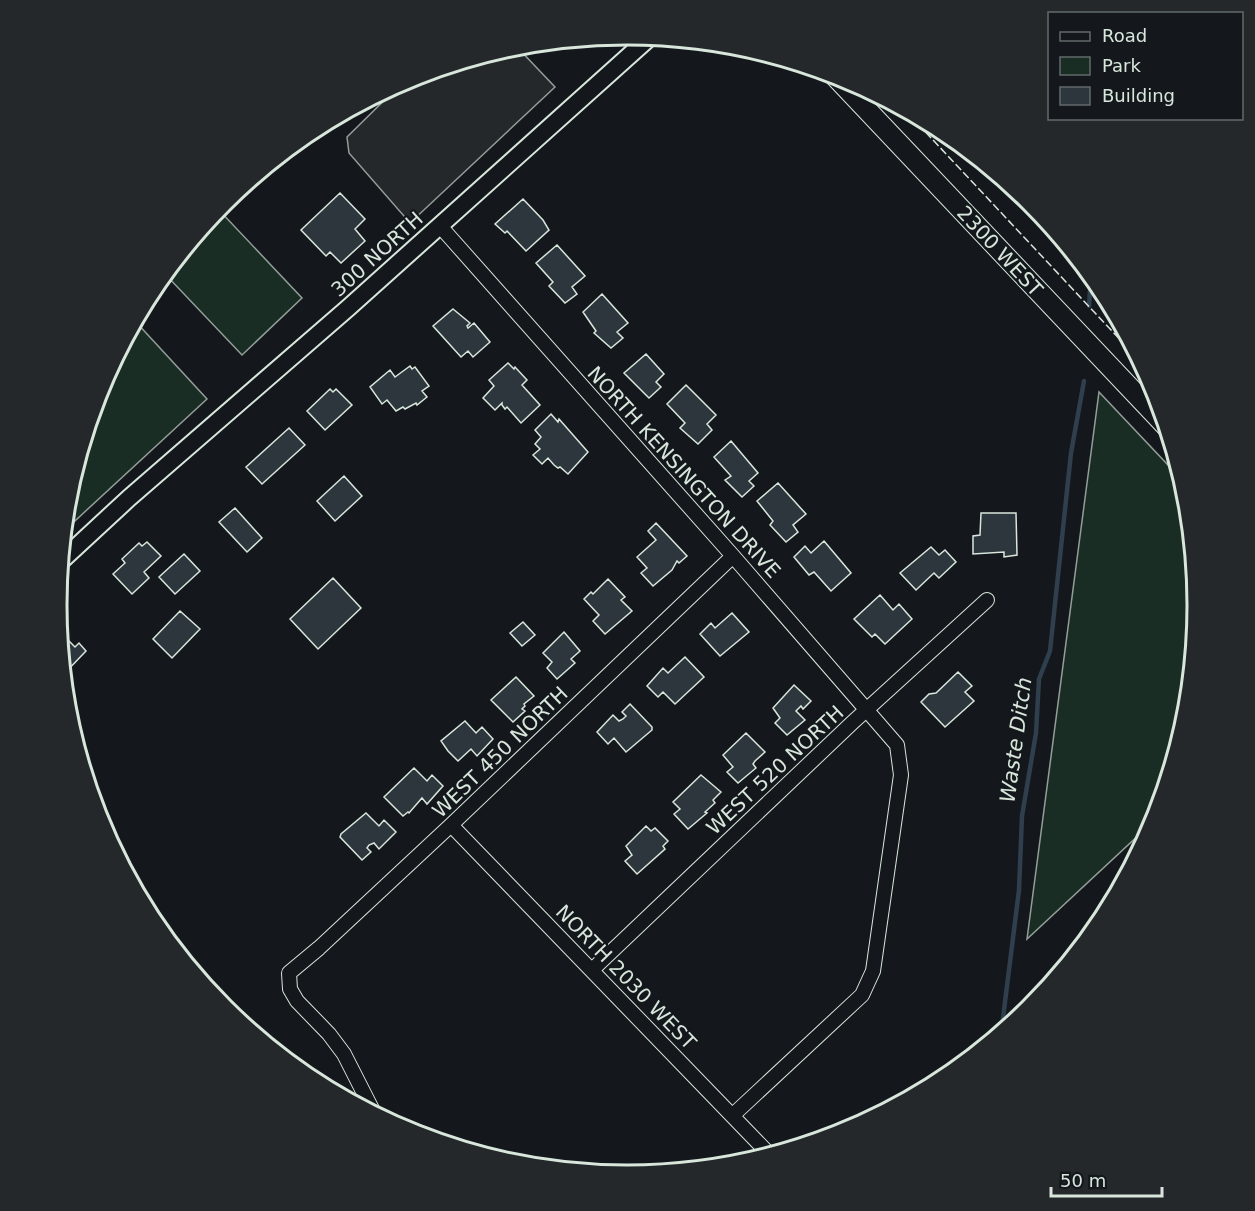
<svg xmlns="http://www.w3.org/2000/svg" width="1255" height="1211" font-family="'DejaVu Sans',sans-serif">
	<style>
		.green { fill: #1a2d24; stroke: #939e99; stroke-width: 1.5 }
		.parking { fill: #24282b; stroke: #939e99; stroke-width: 1.5 }
		.lines { fill: none; stroke-linecap: round; stroke-linejoin: round }
		.stream { stroke: #2f3f4d; stroke-width: 4.5 }
		.building { fill: #2c363c; stroke: #d8e6dc; stroke-width: 1.5 }
		.minor-casing { stroke: #d8e6dc; stroke-width: 16 }
		.tertiary-casing { stroke: #d8e6dc; stroke-width: 20 }
		.secondary-casing { stroke: #d8e6dc; stroke-width: 22 }
		.minor { stroke: #14181c; stroke-width: 14 }
		.tertiary { stroke: #14181c; stroke-width: 16 }
		.secondary { stroke: #14181c; stroke-width: 20 }
		.fence { stroke: #d8e6dc; stroke-width: 1.5; stroke-dasharray: 8 3; stroke-linecap: butt }
		.labels { text-anchor: middle; stroke-width: 4.5; stroke-linejoin: round; paint-order: stroke }
		.street-label { font-size: 20px; fill: #d8e6dc; stroke: #14181c }
		.water-label { font-size: 21px; font-style: italic; fill: #d8e6dc; stroke: #14181c }
		.rim { fill: none; stroke: #d8e6dc; stroke-width: 3 }
	</style>
	<rect width="100%" height="100%" fill="#14181c"/>
	<path class="green" d="M 218,209 L 302,298 L 242,355 L 165,274 Z
		M 135,321 L 207,399 L 64,531 L 68,494 L 100,387 Z
		M 1099,392 L 1184,482 L 1188,494 L 1198,606 L 1187,717 L 1157,818 L 1027,939 Z"/>
	<path class="parking" d="M 516,46 L 555,87 L 410,223 L 349,153 L 347,137 L 406,79 Z"/>
	<g class="lines">
		<path class="stream" d="M 1089,306 L 1091,275
			M 1001,1034 L 1019,890 L 1022,816 L 1036,733 L 1039,679 L 1050,651 L 1071,453 L 1084,381"/>
	</g>
	<path class="building" d="M 340,193 L 365,219 L 355,229 L 365,241 L 341,263 L 330,252 L 326,256 L 301,230 Z
		M 523,199 L 543,220 L 549,230 L 526,251 L 507,231 L 505,233 L 495,224 Z
		M 557,245 L 585,276 L 572,287 L 577,294 L 565,303 L 549,286 L 553,282 L 536,263 Z
		M 602,294 L 628,323 L 617,332 L 623,338 L 611,348 L 594,333 L 596,331 L 583,312 Z
		M 453,309 L 470,323 L 467,326 L 468,328 L 474,323 L 490,342 L 473,357 L 468,351 L 461,357 L 433,326 Z
		M 646,354 L 664,374 L 656,382 L 661,387 L 649,398 L 624,373 Z
		M 508,363 L 514,369 L 515,367 L 527,380 L 522,385 L 540,405 L 521,423 L 507,407 L 505,409 L 502,405 L 502,403 L 495,410 L 483,398 L 494,386 L 489,380 Z
		M 410,366 L 412,369 L 415,367 L 429,386 L 422,391 L 427,397 L 417,405 L 416,403 L 405,409 L 403,407 L 396,411 L 387,400 L 382,404 L 370,387 L 390,370 L 395,377 Z
		M 686,385 L 716,415 L 707,424 L 712,430 L 698,444 L 680,428 L 685,423 L 667,404 Z
		M 330,389 L 333,392 L 336,389 L 352,405 L 325,430 L 307,411 Z
		M 551,414 L 558,422 L 559,419 L 588,452 L 568,474 L 560,467 L 558,468 L 554,465 L 548,458 L 542,464 L 533,455 L 540,449 L 535,444 L 541,437 L 535,430 Z
		M 289,428 L 305,445 L 262,484 L 246,467 Z
		M 731,441 L 758,473 L 749,481 L 754,486 L 742,497 L 725,480 L 731,476 L 714,457 Z
		M 344,476 L 362,496 L 335,521 L 317,501 Z
		M 778,483 L 806,514 L 793,525 L 798,532 L 786,542 L 770,525 L 773,521 L 757,501 Z
		M 235,508 L 262,538 L 247,552 L 219,522 Z
		M 981,513 L 1016,513 L 1017,555 L 1004,557 L 1004,552 L 973,554 L 973,536 L 980,535 Z
		M 656,523 L 687,556 L 679,563 L 677,561 L 672,570 L 653,586 L 641,573 L 647,568 L 637,557 L 656,540 L 648,531 Z
		M 824,541 L 851,573 L 831,591 L 814,572 L 809,575 L 794,557 L 805,546 L 811,553 Z
		M 147,542 L 161,556 L 144,572 L 149,578 L 132,594 L 113,574 L 125,563 L 122,559 L 139,543 L 142,546 Z
		M 931,547 L 939,555 L 945,550 L 956,562 L 939,578 L 934,573 L 916,590 L 900,573 Z
		M 184,554 L 200,571 L 175,594 L 159,577 Z
		M 333,578 L 361,608 L 318,649 L 290,619 Z
		M 608,579 L 625,597 L 621,600 L 632,611 L 605,634 L 593,621 L 599,615 L 584,599 L 591,592 L 593,594 Z
		M 880,595 L 893,610 L 899,604 L 912,619 L 885,644 L 875,634 L 872,637 L 854,619 Z
		M 180,611 L 200,629 L 172,658 L 153,639 Z
		M 732,613 L 749,632 L 720,656 L 700,634 L 711,623 L 715,628 Z
		M 523,622 L 535,635 L 522,646 L 510,633 Z
		M 564,632 L 580,651 L 571,659 L 575,663 L 557,679 L 547,668 L 552,662 L 543,653 Z
		M 66,638 L 75,647 L 79,643 L 86,651 L 64,674 L 66,676 L 64,679 L 60,644 Z
		M 685,657 L 704,677 L 675,704 L 663,692 L 658,697 L 647,686 L 663,668 L 668,673 Z
		M 958,672 L 972,686 L 965,692 L 974,701 L 945,727 L 921,702 L 929,694 L 936,693 Z
		M 516,677 L 534,696 L 524,704 L 525,706 L 522,709 L 525,711 L 513,722 L 491,700 Z
		M 794,685 L 811,701 L 803,709 L 801,706 L 796,711 L 805,720 L 787,735 L 775,723 L 780,718 L 773,708 Z
		M 630,704 L 652,727 L 652,730 L 626,752 L 614,738 L 608,744 L 597,732 L 613,715 L 619,721 L 623,719 L 626,716 L 622,712 Z
		M 465,721 L 476,733 L 482,727 L 493,739 L 477,756 L 471,749 L 458,761 L 448,751 L 441,741 Z
		M 746,733 L 765,752 L 755,761 L 753,764 L 756,768 L 738,783 L 727,772 L 733,767 L 723,755 Z
		M 414,768 L 427,781 L 432,775 L 443,786 L 427,804 L 422,798 L 409,813 L 408,812 L 403,816 L 384,797 Z
		M 701,775 L 721,792 L 713,800 L 715,803 L 705,812 L 707,813 L 688,829 L 674,814 L 680,809 L 673,802 Z
		M 366,813 L 379,826 L 384,820 L 396,832 L 379,849 L 374,843 L 369,845 L 367,848 L 371,852 L 362,860 L 340,837 L 341,834 Z
		M 646,826 L 651,831 L 655,828 L 668,841 L 663,846 L 665,849 L 637,874 L 625,861 L 632,855 L 626,846 Z"/>
	<g class="lines">
		<defs>
			<path id="minor" d="M 440,226 L 733,556 L 897,745 L 901,775 L 873,971 L 862,995 L 733,1115
				M 451,825 L 771,1156
				M 592,970 L 853,722 L 987,600
				M 375,1115 L 344,1054 L 329,1034 L 297,1001 L 290,989 L 289,973 L 319,948 L 451,825 L 733,556"/>
			<path id="tertiary" d="M 61,561 L 129,498 L 348,308 L 650,37"/>
			<path id="secondary" d="M 833,74 L 1167,427"/>
		</defs>
		<use href="#minor" class="minor-casing"/>
		<use href="#tertiary" class="tertiary-casing"/>
		<use href="#secondary" class="secondary-casing"/>
		<use href="#minor" class="minor"/>
		<use href="#tertiary" class="tertiary"/>
		<use href="#secondary" class="secondary"/>
		<path class="fence" d="M 903,108 L 1141,362"/>
	</g>
	<g class="labels">
		<g class="street-label">
			<text transform="translate(1000 251) rotate(47)" y="7">2300 WEST</text>
			<text transform="translate(377 254) rotate(-42)" y="7">300 NORTH</text>
			<text transform="translate(684 472) rotate(48)" y="7">NORTH KENSINGTON DRIVE</text>
			<text transform="translate(500 752) rotate(-44)" y="7">WEST 450 NORTH</text>
			<text transform="translate(775 770) rotate(-43)" y="7">WEST 520 NORTH</text>
			<text transform="translate(626 977) rotate(46)" y="7">NORTH 2030 WEST</text>
		</g>
		<g class="water-label">
			<text transform="translate(1016 740) rotate(-82)" y="7">Waste Ditch</text>
		</g>
	</g>
	<path d="M0 0H1255V1211H0ZM67 605a560 560 0 1 1 1120 0a560 560 0 1 1-1120 0Z" fill="#24282b" fill-rule="evenodd"/>
	<path class="rim" d="M67 605a560 560 0 1 1 1120 0a560 560 0 1 1-1120 0Z"/>
	<rect x="1048" y="12" width="195" height="108" fill="#14181c" stroke="#626a69" stroke-width="1.5"/>
	<rect x="1060" y="32" width="30" height="9" fill="#14181c" stroke="#626a69" stroke-width="1.5"/>
	<text x="1102" y="42" font-size="18" fill="#d8e6dc">Road</text>
	<rect x="1060" y="57" width="30" height="18" fill="#1a2d24" stroke="#626a69" stroke-width="1.5"/>
	<text x="1102" y="72" font-size="18" fill="#d8e6dc">Park</text>
	<rect x="1060" y="87" width="30" height="18" fill="#2c363c" stroke="#626a69" stroke-width="1.5"/>
	<text x="1102" y="102" font-size="18" fill="#d8e6dc">Building</text>
	<path d="M1051 1187v9h111v-9" fill="none" stroke="#d8e6dc" stroke-width="3"/>
	<text x="1060" y="1187" font-size="18" fill="#d8e6dc" stroke="#14181c" stroke-width="4.5" paint-order="stroke">50 m</text>
</svg>
